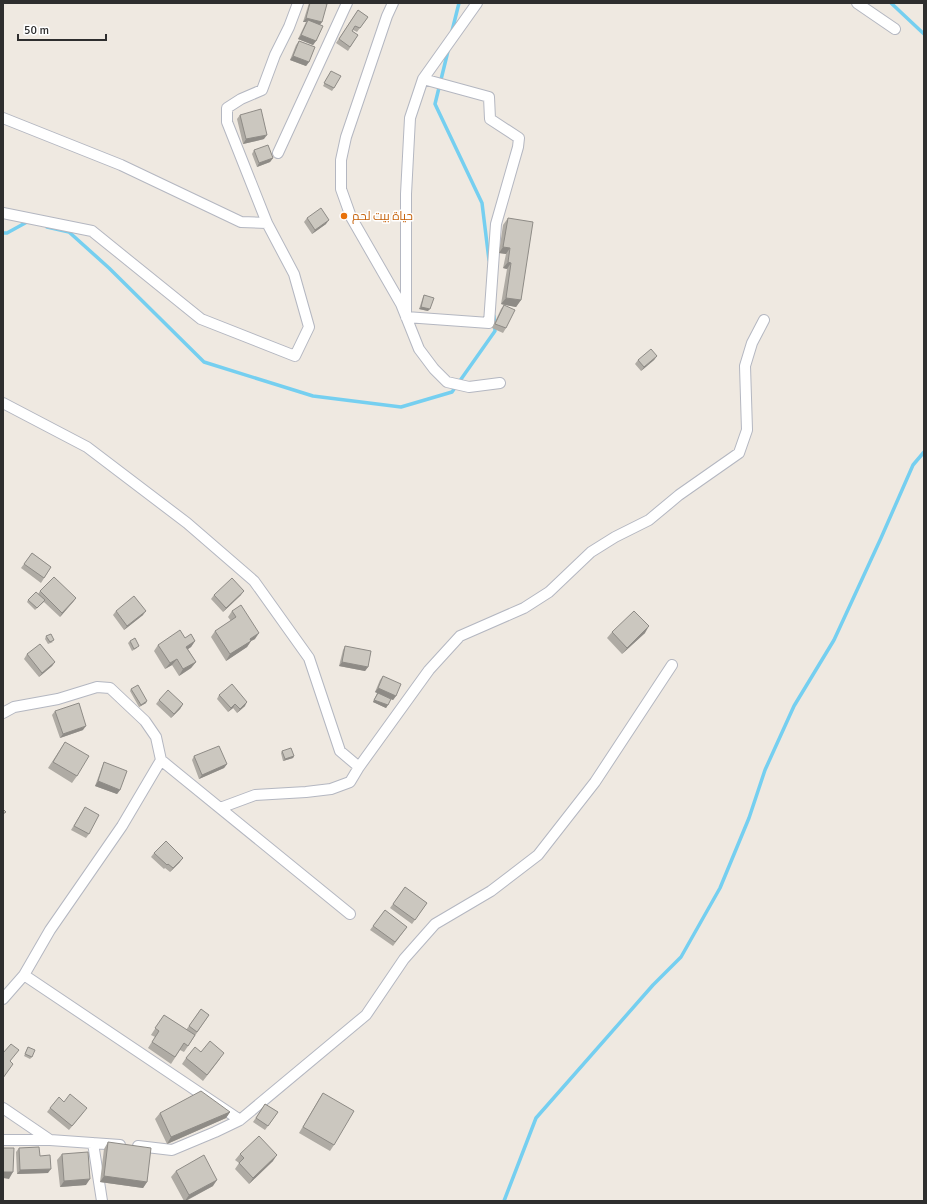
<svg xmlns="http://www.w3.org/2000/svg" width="927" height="1204" font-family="Signika,Cairo,sans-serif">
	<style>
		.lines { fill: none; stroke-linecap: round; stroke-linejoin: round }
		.stream { stroke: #75cff0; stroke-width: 3.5 }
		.street-casing { stroke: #b4b7c1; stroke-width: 12 }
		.street { stroke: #fff; stroke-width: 10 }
		.wall { fill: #afaba4 }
		.shaded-wall { fill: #8e8b86 }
		.building { fill: #cbc7bf; stroke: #8e8b86 }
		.food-dot { fill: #e8710a; stroke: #fff; stroke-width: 1.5 }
		.labels { text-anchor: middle; stroke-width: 3; stroke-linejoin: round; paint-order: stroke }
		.food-label { font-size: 12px; fill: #c56008; stroke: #fff; text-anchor: start }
	</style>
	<rect width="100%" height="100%" fill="#efe9e1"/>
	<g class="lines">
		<path class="stream" d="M 891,3 L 924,34
			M 452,31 L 459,3
			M 448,51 L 435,104 L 482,203 L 489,260
			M 47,227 L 69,232 L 109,268 L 204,362 L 313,396 L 401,407 L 452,392 L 495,331 L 494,316
			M 3,233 L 7,233 L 27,222 L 29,222
			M 504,1201 L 536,1118 L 653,985 L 681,957 L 720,888 L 749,818 L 765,770 L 794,706 L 834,640 L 881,538 L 913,465 L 924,452"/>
		<defs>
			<path id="street" d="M 393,3 L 387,16 L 346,137 L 341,160 L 341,189 L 351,217 L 401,304 L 419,349 L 434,369 L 447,382 L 469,387 L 500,383
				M 857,3 L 895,29
				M 423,79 L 489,97 L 490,119 L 519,138 L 518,147 L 496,224 L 489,323 L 406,317 L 406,194 L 410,118 L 423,79 L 477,3
				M 3,118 L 121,165 L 241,222 L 267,223
				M 278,153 L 347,3
				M 3,213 L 92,231 L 201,319 L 295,356 L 309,327 L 294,274 L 267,223 L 227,122 L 227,108 L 241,99 L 262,90 L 275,55 L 289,27 L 298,3
				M 3,403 L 87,447 L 187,523 L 254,581 L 309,658 L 340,751 L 359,767
				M 3,713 L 14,707 L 58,699 L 97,687 L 110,688 L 145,721 L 156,737 L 161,760 L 122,826 L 50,930 L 24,975 L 3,999
				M 161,760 L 350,914
				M 220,808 L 255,795 L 306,792 L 331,789 L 350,782 L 359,767 L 429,670 L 460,636 L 524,608 L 549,592 L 591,552 L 615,537 L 649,520 L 679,495 L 739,453 L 747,430 L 745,366 L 752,343 L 764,320
				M 24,975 L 240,1120
				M 3,1108 L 50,1140
				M 3,1140 L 50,1140 L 120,1145
				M 93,1143 L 102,1201
				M 138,1146 L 172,1150 L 215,1132 L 240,1120 L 366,1015 L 404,959 L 435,924 L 491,891 L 538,855 L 595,782 L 672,665"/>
		</defs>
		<use href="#street" class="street-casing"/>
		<use href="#street" class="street"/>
	</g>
	<path class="wall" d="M 309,3 L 310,3 L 322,22 L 320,25 L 316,41 L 313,45 L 298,39 L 306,22 L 303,22 Z
		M 358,10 L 368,17 L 357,32 L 353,30 L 352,31 L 358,35 L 348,51 L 336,43 Z
		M 299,41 L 309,62 L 306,66 L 290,60 L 296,45 Z
		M 331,71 L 334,88 L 332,91 L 323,86 Z
		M 240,115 L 264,139 L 243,144 L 237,119 Z
		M 254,150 L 273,158 L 270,162 L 257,167 L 252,154 Z
		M 307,218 L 326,224 L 312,234 L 304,222 Z
		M 508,218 L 521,300 L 516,307 L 505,305 L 506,328 L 503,333 L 492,328 L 501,309 L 504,305 L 501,304 L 507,269 L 503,268 L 506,254 L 499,253 L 503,225 Z
		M 424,295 L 428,311 L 419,309 L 423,297 Z
		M 657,356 L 654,360 L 641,371 L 635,364 L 638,360 Z
		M 32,553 L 51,567 L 41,583 L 21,568 Z
		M 40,591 L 76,598 L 73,602 L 60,617 L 44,602 L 35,610 L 27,602 L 28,600 L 38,594 Z
		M 214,595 L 241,595 L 223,612 L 211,599 Z
		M 116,611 L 143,615 L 124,630 L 113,615 Z
		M 232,611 L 255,639 L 251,641 L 247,647 L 226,661 L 211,637 L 215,631 L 231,621 L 228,617 Z
		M 612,632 L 645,633 L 622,654 L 607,638 Z
		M 46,636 L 53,642 L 48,644 L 45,639 Z
		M 130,641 L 137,648 L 132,651 L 128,643 Z
		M 195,641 L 191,647 L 188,649 L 196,662 L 191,668 L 179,676 L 172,665 L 165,669 L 154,651 L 158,645 Z
		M 345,646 L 368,667 L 365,671 L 339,666 L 343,650 Z
		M 27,654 L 55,662 L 52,666 L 39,677 L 24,659 Z
		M 383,676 L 396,696 L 393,700 L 391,699 L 386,708 L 373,702 L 377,693 L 375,692 L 380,680 Z
		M 131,689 L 146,703 L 139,707 L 130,691 Z
		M 219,695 L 245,706 L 237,713 L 233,708 L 228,712 L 217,699 Z
		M 159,700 L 183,704 L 180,709 L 171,718 L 156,704 Z
		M 55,711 L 83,730 L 60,738 L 52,715 Z
		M 65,742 L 77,776 L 72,783 L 48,768 Z
		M 282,751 L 294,756 L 293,758 L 283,761 L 281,753 Z
		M 194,756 L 227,764 L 224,768 L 199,779 L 192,760 Z
		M 104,762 L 120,790 L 117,794 L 95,786 L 102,767 Z
		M 85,807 L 89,834 L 86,838 L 71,830 Z
		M 154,853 L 180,862 L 170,872 L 165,868 L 164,869 L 151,857 Z
		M 405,887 L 427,903 L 412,924 L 390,908 Z
		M 385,910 L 407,927 L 393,946 L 370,930 Z
		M 201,1009 L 209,1015 L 184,1052 L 180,1050 L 171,1064 L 148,1048 L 155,1037 L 151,1035 L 164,1015 L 186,1030 Z
		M 28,1047 L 32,1057 L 30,1059 L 24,1056 Z
		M 201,1052 L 220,1059 L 203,1081 L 182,1064 L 186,1058 Z
		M 323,1093 L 334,1145 L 330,1151 L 299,1133 L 319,1099 Z
		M 64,1102 L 84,1112 L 69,1130 L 47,1112 L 50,1108 Z
		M 265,1104 L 278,1112 L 265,1130 L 253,1122 Z
		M 230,1112 L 226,1118 L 167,1144 L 155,1119 L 160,1113 Z
		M 108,1142 L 147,1182 L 143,1188 L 100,1182 L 104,1149 Z
		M 19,1148 L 40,1156 L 48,1173 L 17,1174 L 16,1152 Z
		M 62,1154 L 86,1185 L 60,1187 L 57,1160 Z
		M 240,1154 L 273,1161 L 249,1184 L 235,1169 L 239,1163 L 235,1160 Z
		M 176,1171 L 213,1186 L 186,1201 L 184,1201 L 171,1177 Z"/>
	<path class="shaded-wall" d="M 306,18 L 322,22 L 319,26 L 308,20 L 306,22 L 303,22 Z
		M 301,35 L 316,41 L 313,45 L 298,39 Z
		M 293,56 L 309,62 L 306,66 L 290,60 Z
		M 267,135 L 264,139 L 243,144 L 246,139 Z
		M 273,158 L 270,162 L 257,167 L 259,163 Z
		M 329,220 L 326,224 L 312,234 L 315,230 Z
		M 503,247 L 510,248 L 506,254 L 499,253 Z
		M 508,262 L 511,263 L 507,269 L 503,268 Z
		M 506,298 L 521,300 L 516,307 L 501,304 Z
		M 421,307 L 430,309 L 428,311 L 419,309 Z
		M 657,356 L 654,360 L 641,371 L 644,367 Z
		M 244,591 L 241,595 L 223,612 L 226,608 Z
		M 76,598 L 73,602 L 60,617 L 62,613 Z
		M 146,611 L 143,615 L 124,630 L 127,626 Z
		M 649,626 L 645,633 L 622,654 L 627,648 Z
		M 259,633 L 255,639 L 251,641 L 247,647 L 226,661 L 230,654 L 250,639 Z
		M 195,641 L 191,647 L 182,653 L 186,647 Z
		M 177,659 L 172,665 L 165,669 L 170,663 Z
		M 55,662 L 52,666 L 39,677 L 42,673 Z
		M 196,662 L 191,668 L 179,676 L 183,669 Z
		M 342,662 L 368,667 L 365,671 L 339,666 Z
		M 378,688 L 396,696 L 393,700 L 375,692 Z
		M 374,700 L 388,705 L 386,708 L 373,702 Z
		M 147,701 L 146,703 L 139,707 L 141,705 Z
		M 247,702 L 245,706 L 237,713 L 240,709 Z
		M 183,704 L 180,709 L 171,718 L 174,714 Z
		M 235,704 L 233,708 L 228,712 L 231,708 Z
		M 86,726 L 83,730 L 60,738 L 63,734 Z
		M 294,756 L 293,758 L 283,761 L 285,759 Z
		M 227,764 L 224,768 L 199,779 L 202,775 Z
		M 98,781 L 120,790 L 117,794 L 95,786 Z
		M 183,858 L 180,862 L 170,872 L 173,868 Z
		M 230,1112 L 226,1118 L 167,1144 L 171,1137 Z
		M 277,1155 L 273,1161 L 249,1184 L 253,1178 Z
		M 51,1169 L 48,1173 L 17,1174 L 20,1170 Z
		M 3,1172 L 13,1172 L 9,1179 L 3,1178 Z
		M 104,1176 L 147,1182 L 143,1188 L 100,1182 Z
		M 90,1179 L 86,1185 L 60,1187 L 64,1181 Z
		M 217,1180 L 213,1186 L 185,1201 L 189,1195 Z"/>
	<path class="building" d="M 310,3 L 323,3 L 327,4 L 322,22 L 306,18 Z
		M 358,10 L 368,17 L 360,28 L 355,26 L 352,31 L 358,35 L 350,47 L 339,39 Z
		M 308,20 L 323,26 L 316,41 L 301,35 Z
		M 299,41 L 315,47 L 309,62 L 293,56 Z
		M 331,71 L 341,76 L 334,88 L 324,83 Z
		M 261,109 L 267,135 L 246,139 L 240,115 Z
		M 268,145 L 273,158 L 259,163 L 254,150 Z
		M 321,208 L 329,220 L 315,230 L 307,218 Z
		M 508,218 L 533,222 L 521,300 L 506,298 L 511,263 L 508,262 L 510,248 L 503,247 Z
		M 424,295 L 434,298 L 430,309 L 421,307 Z
		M 504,305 L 515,310 L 506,328 L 495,324 Z
		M 651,349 L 657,356 L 644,367 L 638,360 Z
		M 32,553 L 51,567 L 44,578 L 24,564 Z
		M 54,577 L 76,598 L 62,613 L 40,591 Z
		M 232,578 L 244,591 L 226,608 L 214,595 Z
		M 36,592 L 45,600 L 37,608 L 28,600 Z
		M 134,596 L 146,611 L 127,626 L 116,611 Z
		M 241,605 L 259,633 L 250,639 L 251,641 L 230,654 L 215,631 L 236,617 L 232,611 Z
		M 634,611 L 649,626 L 627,648 L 612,632 Z
		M 180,630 L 185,638 L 191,634 L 195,641 L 186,647 L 196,662 L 183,669 L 177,659 L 170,663 L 158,645 Z
		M 51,634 L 54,640 L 50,642 L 46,636 Z
		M 135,638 L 139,646 L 134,649 L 130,641 Z
		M 40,644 L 55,662 L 42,673 L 27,654 Z
		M 345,646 L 371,651 L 368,667 L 342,662 Z
		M 383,676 L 401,684 L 396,696 L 378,688 Z
		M 232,684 L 247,702 L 240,709 L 235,704 L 231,708 L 219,695 Z
		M 138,685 L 147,701 L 141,705 L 131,689 Z
		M 168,690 L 183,704 L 174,714 L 159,700 Z
		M 378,693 L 391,699 L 388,705 L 374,700 Z
		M 79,703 L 86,726 L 63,734 L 55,711 Z
		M 65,742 L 89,756 L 77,776 L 53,762 Z
		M 219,746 L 227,764 L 202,775 L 194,756 Z
		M 291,748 L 294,756 L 285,759 L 282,751 Z
		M 104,762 L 127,771 L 120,790 L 98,781 Z
		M 85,807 L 99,815 L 89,834 L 74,826 Z
		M 3,809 L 6,812 L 3,814 Z
		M 166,841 L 183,858 L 173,868 L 168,864 L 167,865 L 154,853 Z
		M 405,887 L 427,903 L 415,920 L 393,904 Z
		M 385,910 L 407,927 L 395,942 L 373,926 Z
		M 201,1009 L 209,1015 L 197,1032 L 189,1026 Z
		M 164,1015 L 195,1035 L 188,1046 L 184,1043 L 175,1057 L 152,1042 L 159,1031 L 155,1028 Z
		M 210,1041 L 224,1053 L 207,1075 L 186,1058 L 195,1047 L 201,1052 Z
		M 11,1044 L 19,1050 L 10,1061 L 13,1064 L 3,1078 L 3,1053 Z
		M 28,1047 L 35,1050 L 32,1057 L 25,1054 Z
		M 201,1091 L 230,1112 L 171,1137 L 160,1113 Z
		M 323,1093 L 354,1111 L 334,1145 L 303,1127 Z
		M 70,1094 L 87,1108 L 72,1126 L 50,1108 L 59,1097 L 64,1102 Z
		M 265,1104 L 278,1112 L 268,1126 L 256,1118 Z
		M 259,1136 L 277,1155 L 253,1178 L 239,1163 L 244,1158 L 240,1154 Z
		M 108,1142 L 151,1148 L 147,1182 L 104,1176 Z
		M 39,1147 L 40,1156 L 50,1155 L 51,1169 L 20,1170 L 19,1148 Z
		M 3,1148 L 14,1148 L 13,1172 L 3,1172 Z
		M 88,1152 L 90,1179 L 64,1181 L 62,1154 Z
		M 204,1155 L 217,1180 L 189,1195 L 176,1171 Z"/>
	<circle class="food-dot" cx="344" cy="216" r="4"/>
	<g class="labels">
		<g class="food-label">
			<text x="352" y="220">حياة بيت لحم</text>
		</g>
	</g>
	<rect width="927" height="1204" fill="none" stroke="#2e2e2e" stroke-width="8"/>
	<path d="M18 34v6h88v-6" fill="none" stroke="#2e2e2e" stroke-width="2"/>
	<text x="24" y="34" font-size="12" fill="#2e2e2e" stroke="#ffffff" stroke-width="3" paint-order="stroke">50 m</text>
</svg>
